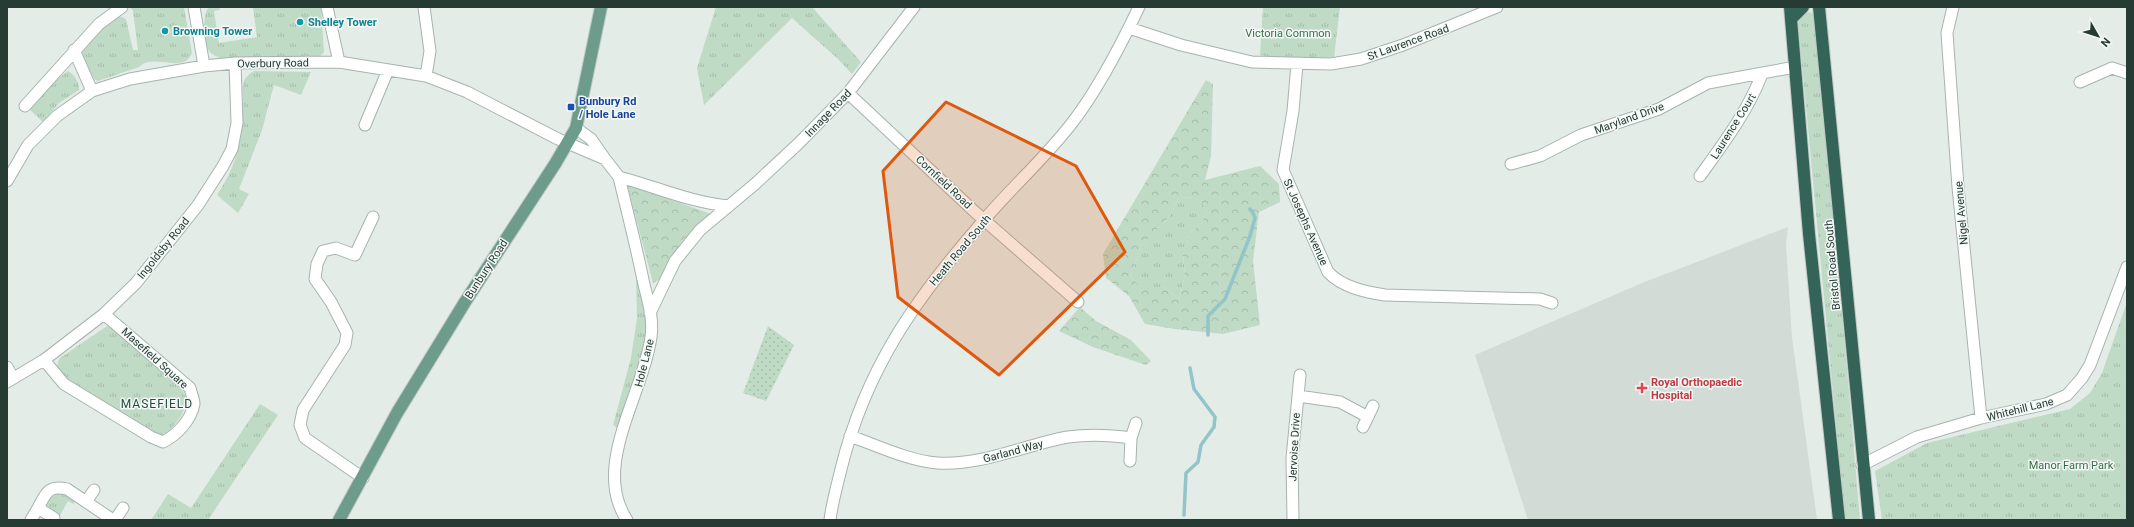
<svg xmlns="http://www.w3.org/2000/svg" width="2134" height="527" font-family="Roboto,sans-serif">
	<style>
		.built { fill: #d2dbd6 }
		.grass { fill: url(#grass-tufts) }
		.forest { fill: url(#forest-crowns); fill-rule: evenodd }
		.garden { fill: url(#garden-dots) }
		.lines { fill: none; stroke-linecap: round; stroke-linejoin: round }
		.stream { stroke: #92c5ca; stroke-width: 3.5 }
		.minor-casing { stroke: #a7b3ae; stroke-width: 13 }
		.major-casing { stroke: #c2c8c6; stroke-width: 14 }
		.highway-casing { stroke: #c2c8c6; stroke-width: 14 }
		.minor { stroke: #fff; stroke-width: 11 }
		.major { stroke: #6d9c8d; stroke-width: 12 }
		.highway { stroke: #346457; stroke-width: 12 }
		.marked { fill: #de580e; fill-opacity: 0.2; stroke: #de580e; stroke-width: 3; stroke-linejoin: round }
		.culture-dot { fill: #0f9aa8; stroke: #f4f8f6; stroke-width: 1.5 }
		.transit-dot { fill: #1a4fb4; stroke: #f4f8f6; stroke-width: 1.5 }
		.health-dot { fill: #e0444e; stroke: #f4f8f6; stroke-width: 1.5 }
		.labels { text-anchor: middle; stroke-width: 3; stroke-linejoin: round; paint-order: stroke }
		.culture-label { font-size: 11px; font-weight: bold; fill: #0d838f; stroke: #f4f8f6; text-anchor: start }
		.park-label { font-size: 11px; fill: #346e47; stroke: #f4f8f6 }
		.street-label { font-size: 11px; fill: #253b34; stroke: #f4f8f6 }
		.transit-label { font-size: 11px; font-weight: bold; fill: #164399; stroke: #f4f8f6; text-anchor: start }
		.health-label { font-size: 11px; font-weight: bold; fill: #be3a42; stroke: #f4f8f6; text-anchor: start }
		.neighbourhood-label { font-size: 12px; letter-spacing: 1px; fill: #234b3f; stroke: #f4f8f6 }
	</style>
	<defs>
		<pattern id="grass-tufts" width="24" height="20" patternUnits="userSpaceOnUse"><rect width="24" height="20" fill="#bfdac5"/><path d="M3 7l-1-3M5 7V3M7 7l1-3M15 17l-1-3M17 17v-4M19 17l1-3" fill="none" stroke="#a4bcaa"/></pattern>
		<pattern id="forest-crowns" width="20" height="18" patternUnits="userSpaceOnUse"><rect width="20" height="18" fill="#bfdac5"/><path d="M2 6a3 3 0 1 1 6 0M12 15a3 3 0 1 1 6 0" fill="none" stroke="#a4bcaa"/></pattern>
		<pattern id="garden-dots" width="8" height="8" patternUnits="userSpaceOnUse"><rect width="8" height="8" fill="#bfdac5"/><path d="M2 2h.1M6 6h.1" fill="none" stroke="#a4bcaa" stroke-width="1.8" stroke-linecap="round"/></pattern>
	</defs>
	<rect width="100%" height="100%" fill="#e4ece8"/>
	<path class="built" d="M 1788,227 L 1786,245 L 1792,337 L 1817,520 L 1528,520 L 1475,355 L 1642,283 Z"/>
	<path class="grass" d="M 130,7 L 184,7 L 192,53 C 183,75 154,52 139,67 L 98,81 L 95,80 L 81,55 C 89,41 103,23 119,16 L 126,19 L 133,50 L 138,50 L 133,11 Z
		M 209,7 L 219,7 L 220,10 L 214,11 L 219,43 L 257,37 L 253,7 L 321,7 L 324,52 L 319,57 L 220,58 C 216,56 211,54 209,51 C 203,43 202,14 209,7 Z
		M 716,7 L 812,7 L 861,62 L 852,74 L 838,59 L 792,18 L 704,105 L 697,68 Z
		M 1263,7 L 1340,7 L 1334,57 L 1287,60 L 1260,55 Z
		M 1811,12 L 1817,20 L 1860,520 L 1845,520 L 1798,22 C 1800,14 1803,13 1811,12 Z
		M 68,71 C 74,74 80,83 79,90 L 59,103 L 43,122 L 28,108 L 57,74 L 60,77 Z
		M 254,71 L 311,72 L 301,95 L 274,85 L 262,130 L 239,189 L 249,194 L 238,213 L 217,195 C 234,170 242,144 243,113 C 244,104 242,94 243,85 C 243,79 249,74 254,71 Z
		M 1197,197 L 1207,210 L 1202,223 L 1190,233 L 1183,255 L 1185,275 L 1179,299 L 1163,287 L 1141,287 L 1130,276 L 1142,245 L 1169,217 L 1179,198 Z
		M 636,277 L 640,279 L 648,319 L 640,366 L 617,428 L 613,425 L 631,358 L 637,318 Z
		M 2127,302 L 2127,520 L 1882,520 L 1875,471 L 1927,443 L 2070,409 L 2090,393 L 2102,373 Z
		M 107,326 L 115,330 L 182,390 C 184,394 187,397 186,402 C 186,412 170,434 160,436 L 67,383 C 60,375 54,368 60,358 Z
		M 260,404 L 278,415 L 208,520 L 151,520 L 168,494 L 191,508 Z
		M 61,492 L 77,499 L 73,504 L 68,501 L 58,519 L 47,509 L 46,505 L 51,497 Z"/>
	<path class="forest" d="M 1206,80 L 1213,84 L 1211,156 L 1205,180 L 1260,166 L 1279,184 L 1280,202 L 1259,212 L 1253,261 L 1260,325 L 1223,334 L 1175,329 L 1145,324 L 1129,296 L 1106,278 L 1103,254 ZM 1197,197 L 1207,210 L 1202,223 L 1190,233 L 1183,255 L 1185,275 L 1179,299 L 1163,287 L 1141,287 L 1130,276 L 1142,245 L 1169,217 L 1179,198 Z
		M 627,184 L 711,214 C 702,222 692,231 683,240 C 673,252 668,278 653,283 Z
		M 1080,307 L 1096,321 L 1131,340 L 1151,361 L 1146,365 L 1140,363 L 1093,347 L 1059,331 Z"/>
	<path class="garden" d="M 768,326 L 794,345 L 766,401 L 743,393 Z"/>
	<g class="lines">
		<path class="stream" d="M 1208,335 L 1208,316 L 1225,299 L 1250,236 L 1255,218 L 1253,213 L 1250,209
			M 1184,515 L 1186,473 L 1198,462 L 1201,445 L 1214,427 L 1215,417 L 1194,389 L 1190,368"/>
		<defs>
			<path id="minor" d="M 194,7 L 204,66
				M 327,7 L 339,62
				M 424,7 L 430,51 L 426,76
				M 1953,7 L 1947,33 L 1958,187 L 1981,418
				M 1129,28 L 1181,45 L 1252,62 L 1331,64 L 1361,59 L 1403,45 L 1497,7
				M 74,50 L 92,91
				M 1297,64 L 1293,111 L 1283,170 L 1328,272 C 1342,287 1365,292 1385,295 L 1540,299 L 1552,303
				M 2080,82 L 2112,68 L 2127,73
				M 848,93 L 975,212 L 1078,302
				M 25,106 L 99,24 L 122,7
				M 365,125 L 388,70
				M 605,159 L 619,177 C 627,211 636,245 643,280 C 647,298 654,318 651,337 C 643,395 591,467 627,520
				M 1511,164 L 1540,156 L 1581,135 L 1659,109 L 1708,83 L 1795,67
				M 1700,176 C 1723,144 1748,111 1762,74
				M 619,177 C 657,187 689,202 729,206
				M 7,181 L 28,145 L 57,116 L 92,91 L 130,79 L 204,66 L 235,63 L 339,62 L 426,76 L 467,92 L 558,139 L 605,159 L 591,139 L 576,128
				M 650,313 L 675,261 L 700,230 L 755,184 L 799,143 L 848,93 L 914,7
				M 44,360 L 64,384 L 151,437 L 163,442 C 177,435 191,420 194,404 C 194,399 191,393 190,388 L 104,314
				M 7,367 L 13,378
				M 7,382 L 44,360 L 104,314 L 136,283 L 198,205 L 223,166 L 232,149 L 237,123 L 235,63
				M 1298,396 L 1340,402 L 1368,417
				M 1363,427 L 1373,406
				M 850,436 C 876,445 909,461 937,463 C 983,466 1023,445 1068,437 C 1089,434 1110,435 1131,438
				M 1130,461 L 1131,438 L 1136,423
				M 1862,465 L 1917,437 L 1981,418 L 2046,404 L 2067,395 L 2082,378 L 2090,365 L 2127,267
				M 363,478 L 305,438 L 300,425 L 303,410 L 345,345 L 347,333 L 331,302 L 315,279 L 317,264 L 323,251 L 336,248 L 355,255 L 373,217
				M 86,502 L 94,490
				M 54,518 L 38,508 C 46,493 48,485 67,489 L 113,520
				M 31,520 L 38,508
				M 115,520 L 123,508
				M 830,520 C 832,503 837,486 841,469 C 866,368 916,298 984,220 C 1012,187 1045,158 1072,123 C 1099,88 1120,47 1139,7
				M 1293,520 L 1292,458 L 1300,375"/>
			<path id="major" d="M 339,520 L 397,413 L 465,302 L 555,164 L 576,128 L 601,7"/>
			<path id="highway" d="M 1790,7 L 1809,234 L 1839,520
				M 1819,7 L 1869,520
				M 1791,19 L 1803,7"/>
		</defs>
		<use href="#minor" class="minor-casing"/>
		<use href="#major" class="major-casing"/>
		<use href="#highway" class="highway-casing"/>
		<use href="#minor" class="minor"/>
		<use href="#major" class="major"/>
		<use href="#highway" class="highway"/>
	</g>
	<path class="marked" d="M 946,102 L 1076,166 L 1125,252 L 999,375 L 898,297 L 883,171 Z"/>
	<g class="culture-dot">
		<circle cx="300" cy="22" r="4"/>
		<circle cx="165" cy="31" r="4"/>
	</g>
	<rect class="transit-dot" x="567" y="103" width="8" height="8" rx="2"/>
	<path class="health-dot" d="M1640 382h4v4h4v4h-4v4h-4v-4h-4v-4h4z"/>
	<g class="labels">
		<g class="culture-label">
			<text x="308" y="26">Shelley Tower</text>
			<text x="173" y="35">Browning Tower</text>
		</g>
		<g class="park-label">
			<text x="1288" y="37">Victoria Common</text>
			<text x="2071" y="469">Manor Farm Park</text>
		</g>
		<g class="street-label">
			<text transform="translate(1408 42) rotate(-20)" y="4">St Laurence Road</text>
			<text transform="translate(273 63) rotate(-1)" y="4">Overbury Road</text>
			<text transform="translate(828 113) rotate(-46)" y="4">Innage Road</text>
			<text transform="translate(1629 118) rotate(-20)" y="4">Maryland Drive</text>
			<text transform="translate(1733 126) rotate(-58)" y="4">Laurence Court</text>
			<text transform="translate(944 182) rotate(43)" y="4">Cornfield Road</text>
			<text transform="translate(1961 213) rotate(-95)" y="4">Nigel Avenue</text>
			<text transform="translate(1306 222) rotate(66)" y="4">St Josephs Avenue</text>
			<text transform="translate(163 248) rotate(-51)" y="4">Ingoldsby Road</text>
			<text transform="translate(960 250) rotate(-50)" y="4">Heath Road South</text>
			<text transform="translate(1832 265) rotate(-95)" y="4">Bristol Road South</text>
			<text transform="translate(486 269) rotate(-57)" y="4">Bunbury Road</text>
			<text transform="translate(155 358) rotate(42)" y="4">Masefield Square</text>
			<text transform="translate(644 363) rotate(-76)" y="4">Hole Lane</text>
			<text transform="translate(2020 409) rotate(-14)" y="4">Whitehill Lane</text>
			<text transform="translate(1294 447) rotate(-87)" y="4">Jervoise Drive</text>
			<text transform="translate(1013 451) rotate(-15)" y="4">Garland Way</text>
		</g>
		<g class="transit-label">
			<text x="579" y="105">Bunbury Rd<tspan x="579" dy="13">/ Hole Lane</tspan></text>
		</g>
		<g class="health-label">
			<text x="1651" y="386">Royal Orthopaedic<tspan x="1651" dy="13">Hospital</tspan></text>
		</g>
		<g class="neighbourhood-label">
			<text x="157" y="408">MASEFIELD</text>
		</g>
	</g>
	<rect width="2134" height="527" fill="none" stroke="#253b34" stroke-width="16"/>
	<g transform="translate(2098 36) rotate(129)" stroke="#f4f8f6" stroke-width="3" paint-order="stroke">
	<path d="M0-3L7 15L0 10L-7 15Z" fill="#253b34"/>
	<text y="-6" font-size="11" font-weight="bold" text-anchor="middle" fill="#253b34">N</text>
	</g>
</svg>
